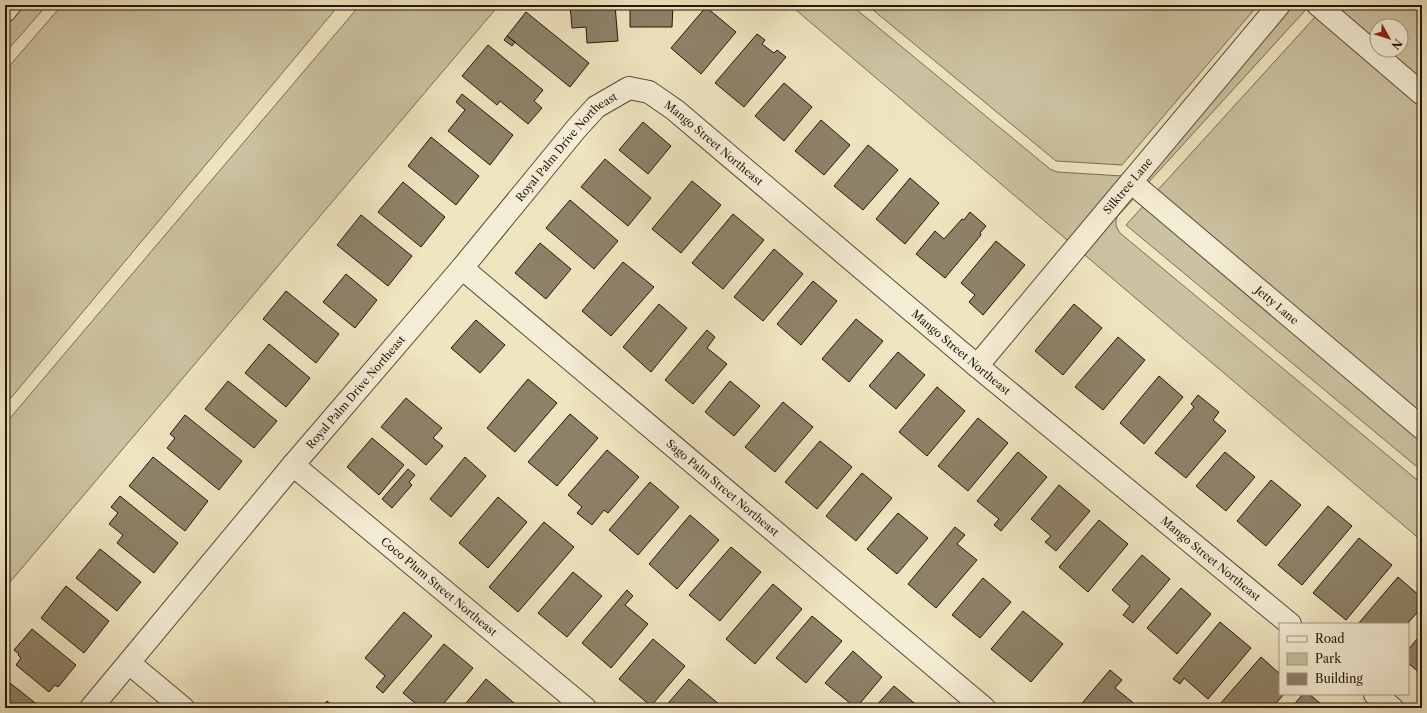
<svg xmlns="http://www.w3.org/2000/svg" width="1427" height="713" font-family="'Libre Caslon Text',serif">
	<style>
		.green { fill: #ccc2a1; stroke: #786c56; fill-rule: evenodd }
		.building { fill: #8e8269; stroke: #24160a }
		.lines { fill: none; stroke-linecap: round; stroke-linejoin: round }
		.minor-casing { stroke: #574a38; stroke-width: 24 }
		.minor { stroke: #f5eed6; stroke-width: 22 }
		.labels { text-anchor: middle; stroke-width: 3; stroke-linejoin: round; paint-order: stroke }
		.street-label { font-size: 11px; fill: #24160a; stroke: #f5eed6 }
	</style>
	<rect width="100%" height="100%" fill="#efe5c0"/>
	<filter id="stains"><feTurbulence type="fractalNoise" baseFrequency=".005" numOctaves="4"/><feColorMatrix values="0 0 0 0 .2 0 0 0 0 .09 0 0 0 0 .02 0 0 0 .5 -.17"/></filter>
	<radialGradient id="worn" r=".72"><stop offset=".6" stop-color="#630" stop-opacity="0"/><stop offset="1" stop-color="#630" stop-opacity=".3"/></radialGradient>
	<path class="green" d="M 5,5 L 47,5 L 5,53 Z
		M 62,5 L 339,5 L 5,405 L 5,71 Z
		M 360,5 L 499,5 L 5,588 L 5,424 Z
		M 790,5 L 851,5 L 1050,169 L 1057,172 L 1123,176 L 1273,5 L 1310,5 L 1117,217 C 1115,224 1116,227 1120,233 L 1422,484 L 1422,541 Z
		M 867,5 L 1258,5 L 1122,165 L 1056,161 Z
		M 1326,5 L 1422,5 L 1422,471 L 1126,225 ZM 1377,26 L 1401,26 L 1401,50 L 1377,50 Z"/>
	<path class="building" d="M 570,5 L 615,5 L 618,41 L 587,43 L 586,27 L 572,28 Z
		M 630,5 L 673,5 L 672,27 L 630,27 Z
		M 706,7 L 736,32 L 701,74 L 671,48 Z
		M 526,12 L 589,63 L 570,87 L 507,36 Z
		M 757,34 L 765,40 L 762,44 L 774,53 L 777,50 L 786,57 L 744,107 L 715,83 Z
		M 507,36 L 515,42 L 512,46 L 504,40 Z
		M 488,45 L 543,90 L 534,101 L 542,108 L 528,124 L 500,101 L 497,105 L 462,76 Z
		M 784,83 L 812,107 L 784,141 L 755,116 Z
		M 462,94 L 513,135 L 490,165 L 448,131 L 465,110 L 456,102 Z
		M 821,120 L 850,145 L 824,175 L 795,151 Z
		M 643,122 L 671,146 L 648,174 L 619,150 Z
		M 431,137 L 479,176 L 456,205 L 408,166 Z
		M 868,145 L 898,170 L 863,210 L 834,186 Z
		M 605,159 L 651,198 L 628,226 L 581,187 Z
		M 910,178 L 939,203 L 905,244 L 876,219 Z
		M 692,181 L 721,205 L 681,253 L 652,229 Z
		M 403,182 L 445,217 L 421,247 L 378,212 Z
		M 570,200 L 618,241 L 594,269 L 546,228 Z
		M 970,212 L 986,226 L 980,233 L 981,235 L 945,278 L 916,254 L 935,231 L 944,239 L 962,219 L 964,220 Z
		M 733,214 L 764,240 L 723,289 L 692,263 Z
		M 361,215 L 412,256 L 388,286 L 337,245 Z
		M 996,241 L 1025,265 L 983,315 L 969,302 L 975,295 L 961,283 Z
		M 540,243 L 571,269 L 546,299 L 515,273 Z
		M 774,249 L 803,274 L 763,321 L 734,297 Z
		M 623,262 L 654,287 L 611,336 L 582,311 Z
		M 346,274 L 377,300 L 355,328 L 323,302 Z
		M 813,281 L 837,301 L 801,345 L 777,324 Z
		M 286,291 L 339,334 L 316,363 L 263,319 Z
		M 659,304 L 687,328 L 651,372 L 623,347 Z
		M 1074,304 L 1102,328 L 1063,375 L 1035,351 Z
		M 856,319 L 883,341 L 849,382 L 822,359 Z
		M 476,320 L 505,345 L 480,373 L 451,348 Z
		M 707,330 L 715,337 L 707,348 L 727,364 L 693,404 L 665,380 Z
		M 1118,337 L 1145,360 L 1103,410 L 1075,387 Z
		M 269,344 L 310,378 L 286,407 L 245,373 Z
		M 898,352 L 925,375 L 896,409 L 869,386 Z
		M 1159,376 L 1183,397 L 1144,444 L 1120,423 Z
		M 528,379 L 557,403 L 515,452 L 487,428 Z
		M 228,381 L 277,421 L 254,448 L 205,409 Z
		M 730,381 L 760,406 L 734,436 L 705,412 Z
		M 937,387 L 965,411 L 927,456 L 899,432 Z
		M 1198,395 L 1219,412 L 1213,420 L 1226,431 L 1186,478 L 1155,453 L 1194,407 L 1191,404 Z
		M 406,398 L 442,428 L 433,438 L 443,446 L 426,465 L 381,427 Z
		M 783,402 L 813,427 L 775,472 L 745,447 Z
		M 570,414 L 598,438 L 557,486 L 528,462 Z
		M 185,415 L 242,461 L 219,490 L 167,448 L 175,438 L 170,434 Z
		M 978,418 L 1008,443 L 968,491 L 938,466 Z
		M 372,438 L 404,465 L 379,495 L 347,467 Z
		M 820,441 L 852,467 L 817,509 L 785,482 Z
		M 607,450 L 639,477 L 608,513 L 604,510 L 592,525 L 577,513 L 582,507 L 568,495 Z
		M 1018,452 L 1047,477 L 1001,531 L 994,525 L 999,519 L 977,501 Z
		M 1225,452 L 1255,477 L 1226,511 L 1196,486 Z
		M 153,457 L 208,501 L 185,531 L 129,486 Z
		M 465,457 L 486,476 L 451,517 L 430,499 Z
		M 408,469 L 415,475 L 409,482 L 412,485 L 392,508 L 382,499 Z
		M 862,473 L 892,498 L 856,541 L 826,516 Z
		M 1271,480 L 1301,505 L 1266,546 L 1237,521 Z
		M 650,482 L 679,507 L 638,555 L 609,530 Z
		M 1059,485 L 1090,511 L 1056,551 L 1045,542 L 1051,536 L 1031,519 Z
		M 120,496 L 178,543 L 154,573 L 117,543 L 123,535 L 109,524 L 118,513 L 111,507 Z
		M 498,497 L 527,522 L 488,568 L 459,543 Z
		M 1328,506 L 1352,526 L 1302,585 L 1278,565 Z
		M 898,513 L 928,538 L 897,574 L 867,549 Z
		M 690,515 L 719,540 L 677,589 L 649,564 Z
		M 1099,520 L 1128,544 L 1088,592 L 1059,567 Z
		M 544,522 L 574,547 L 518,612 L 489,587 Z
		M 955,527 L 965,535 L 957,544 L 977,560 L 936,608 L 908,584 Z
		M 1359,538 L 1392,565 L 1346,620 L 1313,593 Z
		M 731,547 L 761,572 L 720,621 L 689,595 Z
		M 100,549 L 141,582 L 117,611 L 76,578 Z
		M 1142,555 L 1170,579 L 1133,623 L 1123,615 L 1130,606 L 1112,590 Z
		M 573,572 L 602,596 L 567,637 L 538,613 Z
		M 1398,577 L 1422,598 L 1422,607 L 1407,624 L 1358,624 Z
		M 983,578 L 1011,602 L 980,638 L 952,615 Z
		M 773,584 L 802,609 L 755,664 L 726,639 Z
		M 66,586 L 109,621 L 84,653 L 41,618 Z
		M 1181,588 L 1211,614 L 1177,654 L 1147,628 Z
		M 627,590 L 633,596 L 625,605 L 648,624 L 611,668 L 582,643 Z
		M 1023,611 L 1063,644 L 1031,682 L 991,649 Z
		M 404,612 L 432,636 L 383,693 L 376,687 L 385,676 L 365,658 Z
		M 812,616 L 842,641 L 806,683 L 776,658 Z
		M 1220,622 L 1251,648 L 1208,699 L 1184,678 L 1180,684 L 1173,679 Z
		M 32,629 L 76,665 L 58,687 L 55,685 L 49,692 L 16,665 L 21,658 L 18,655 L 19,654 L 14,650 Z
		M 1422,633 L 1422,675 L 1408,663 L 1408,650 Z
		M 653,639 L 685,666 L 651,706 L 619,679 Z
		M 444,644 L 473,668 L 440,708 L 421,708 L 403,693 Z
		M 853,651 L 882,677 L 856,708 L 825,683 Z
		M 1261,657 L 1280,674 L 1280,694 L 1284,694 L 1272,708 L 1224,708 L 1220,704 Z
		M 1110,670 L 1122,680 L 1115,688 L 1136,705 L 1133,708 L 1078,708 Z
		M 5,679 L 39,706 L 38,708 L 5,708 Z
		M 486,679 L 514,703 L 510,708 L 462,708 Z
		M 689,679 L 720,705 L 717,708 L 664,708 Z
		M 894,686 L 920,708 L 874,708 Z
		M 1303,694 L 1309,694 L 1326,708 L 1291,708 Z
		M 327,701 L 335,708 L 322,708 Z"/>
	<g class="lines">
		<defs>
			<g id="minor">
				<path d="M 1318,5 L 1422,94"/>
				<path d="M 5,11 L 10,5"/>
				<path id="s1" d="M 1131,182 L 1422,428"/>
				<path id="s2" d="M 462,268 L 984,708"/>
				<path id="s3" d="M 977,366 L 1279,5"/>
				<path id="s4" d="M 293,465 L 585,708"/>
				<path d="M 129,663 L 183,708"/>
				<path d="M 1375,694 L 1392,708"/>
				<path id="s5" d="M 91,708 L 293,465 L 462,268 L 576,129 L 596,107 L 629,88 L 649,92 L 675,110 L 977,366 L 1290,624"/>
			</g>
		</defs>
		<use href="#minor" class="minor-casing"/>
		<use href="#minor" class="minor"/>
	</g>
	<g class="labels">
		<g class="street-label">
			<text dy="4" stroke="none"><textPath href="#s5" startOffset="926">Mango Street Northeast</textPath></text>
			<text dy="4" stroke="none"><textPath href="#s5" startOffset="736">Royal Palm Drive Northeast</textPath></text>
			<text dy="4" stroke="none"><textPath href="#s3" startOffset="235">Silktree Lane</textPath></text>
			<text dy="4" stroke="none"><textPath href="#s1" startOffset="191">Jetty Lane</textPath></text>
			<text dy="4" stroke="none"><textPath href="#s5" startOffset="1250">Mango Street Northeast</textPath></text>
			<text dy="4" stroke="none"><textPath href="#s5" startOffset="412">Royal Palm Drive Northeast</textPath></text>
			<text dy="4" stroke="none"><textPath href="#s2" startOffset="341">Sago Palm Street Northeast</textPath></text>
			<text dy="4" stroke="none"><textPath href="#s5" startOffset="1574">Mango Street Northeast</textPath></text>
			<text dy="4" stroke="none"><textPath href="#s4" startOffset="190">Coco Plum Street Northeast</textPath></text>
		</g>
	</g>
	<rect width="1427" height="713" fill="none" stroke="#efe5c0" stroke-width="20"/>
	<rect x="6" y="6" width="1415" height="701" fill="none" stroke="#24160a" stroke-width="2"/>
	<rect x="10" y="10" width="1407" height="693" fill="none" stroke="#24160a"/>
	<rect x="1279" y="623" width="130" height="72" fill="#f5eed6" stroke="#a19884"/>
	<rect x="1287" y="636" width="20" height="6" fill="#f5eed6" stroke="#a19884"/>
	<text x="1315" y="643" font-size="12" fill="#24160a">Road</text>
	<rect x="1287" y="653" width="20" height="12" fill="#ccc2a1" stroke="#a19884"/>
	<text x="1315" y="663" font-size="12" fill="#24160a">Park</text>
	<rect x="1287" y="673" width="20" height="12" fill="#8e8269" stroke="#a19884"/>
	<text x="1315" y="683" font-size="12" fill="#24160a">Building</text>
	<g transform="translate(1389 38) rotate(129)"><circle r="19" fill="#f5eed6" stroke="#a19884"/>
	<path d="M0-3L7 15L0 10L-7 15Z" fill="#8f2418"/>
	<text y="-6" font-size="11" font-weight="bold" text-anchor="middle" fill="#24160a">N</text>
	</g>
	<rect width="100%" height="100%" filter="url(#stains)"/>
	<rect width="100%" height="100%" fill="url(#worn)"/>
</svg>
